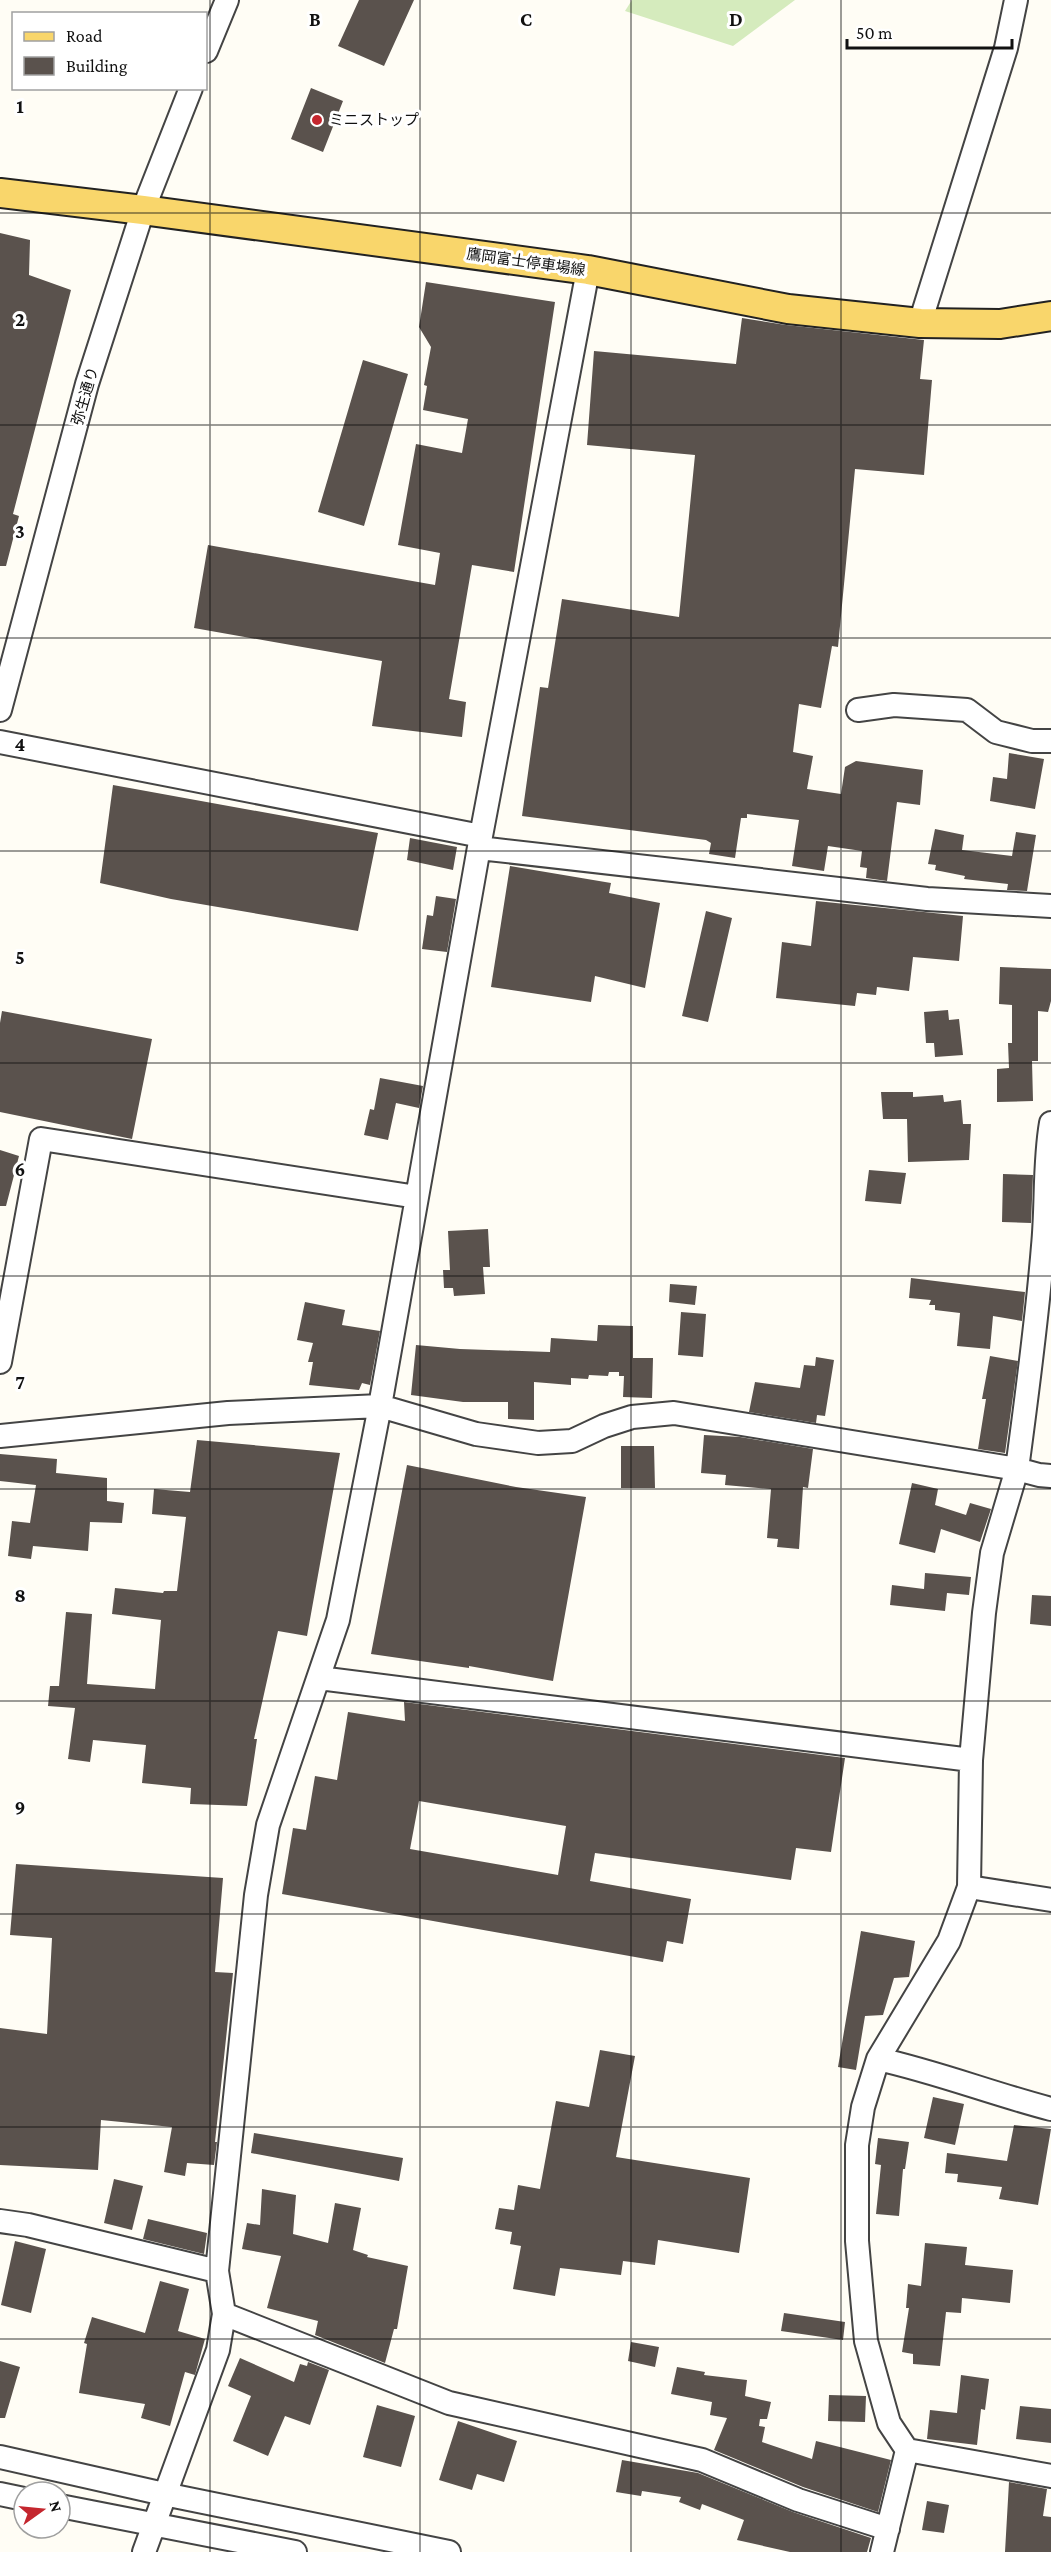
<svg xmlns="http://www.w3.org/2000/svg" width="1051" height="2552" font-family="'Crimson Pro','Noto Sans JP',serif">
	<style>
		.green { fill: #d5ebbd }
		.building { fill: #5a524d; fill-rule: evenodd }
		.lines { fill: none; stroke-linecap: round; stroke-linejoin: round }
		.minor-casing { stroke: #444; stroke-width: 26 }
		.major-casing { stroke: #222; stroke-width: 32 }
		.minor { stroke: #fff; stroke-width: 22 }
		.major { stroke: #f9d66b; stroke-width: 28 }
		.grid { fill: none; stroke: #111; stroke-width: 1.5; stroke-opacity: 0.55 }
		.poi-dot { fill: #c4262e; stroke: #fff; stroke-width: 2 }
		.labels { text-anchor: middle; stroke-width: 6; stroke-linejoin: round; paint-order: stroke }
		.poi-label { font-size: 15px; fill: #111; stroke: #fff; text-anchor: start }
		.street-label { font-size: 15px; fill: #111; stroke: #fff }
		.grid-label { font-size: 20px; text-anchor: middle; font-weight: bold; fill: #111; stroke: #fff; stroke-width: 6; stroke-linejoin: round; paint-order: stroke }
	</style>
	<rect width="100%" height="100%" fill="#fffdf5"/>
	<path class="green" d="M 632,0 L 795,0 L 733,46 L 625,11 Z"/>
	<path class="building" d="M 359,0 L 414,0 L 384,66 L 338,46 Z
		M 311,88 L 343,101 L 323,152 L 291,139 Z
		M 0,233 L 30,240 L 29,275 L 71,290 L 13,514 L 19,516 L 6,566 L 0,566 Z
		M 426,282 L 555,302 L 514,572 L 472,565 L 449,699 L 466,702 L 462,737 L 372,726 L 382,661 L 194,628 L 208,545 L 435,585 L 440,553 L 398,545 L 416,444 L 462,453 L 468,419 L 423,410 L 427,386 L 424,385 L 431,347 L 419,327 Z
		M 742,318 L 786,325 L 924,340 L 920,379 L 932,380 L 924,475 L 855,469 L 838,647 L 832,646 L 821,708 L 799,704 L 793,752 L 813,756 L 807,789 L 841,794 L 845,767 L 856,761 L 923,770 L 920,805 L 897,802 L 887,881 L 866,878 L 867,868 L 860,867 L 862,851 L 828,846 L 824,871 L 792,866 L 799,820 L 747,814 L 747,818 L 741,818 L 735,858 L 709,854 L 711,843 L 706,840 L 522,816 L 540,687 L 548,688 L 562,599 L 679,617 L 695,455 L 587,445 L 594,351 L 736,364 Z
		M 363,360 L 408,374 L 364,526 L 318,512 Z
		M 1009,753 L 1044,759 L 1035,809 L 990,801 L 993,777 L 1007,779 Z
		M 113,785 L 378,833 L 358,931 L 171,899 L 100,883 Z
		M 935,829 L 964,835 L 962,850 L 1012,856 L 1016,832 L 1036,835 L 1027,891 L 1007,890 L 1008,884 L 964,879 L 965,876 L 935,870 L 936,865 L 928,864 Z
		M 410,838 L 457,847 L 453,870 L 407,860 Z
		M 510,866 L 611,883 L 609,893 L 660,903 L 645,988 L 595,976 L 591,1002 L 491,987 Z
		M 436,896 L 456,899 L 447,952 L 422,949 L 427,915 L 433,916 Z
		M 816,901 L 963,916 L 959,961 L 913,957 L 909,991 L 877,987 L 876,995 L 857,993 L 855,1006 L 776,998 L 782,942 L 811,946 Z
		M 706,911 L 732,918 L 708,1022 L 682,1016 Z
		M 1000,967 L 1051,969 L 1051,1001 L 1048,1012 L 1038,1011 L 1038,1061 L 1032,1061 L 1033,1101 L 997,1102 L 997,1069 L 1009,1068 L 1008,1043 L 1012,1043 L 1012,1005 L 999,1004 Z
		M 948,1010 L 949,1020 L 959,1019 L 963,1055 L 935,1057 L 934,1043 L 926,1043 L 924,1012 Z
		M 2,1011 L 152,1039 L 132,1139 L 0,1112 L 0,1023 Z
		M 380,1078 L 423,1086 L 419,1108 L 396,1103 L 388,1140 L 364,1135 L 370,1109 L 374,1110 Z
		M 881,1092 L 913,1092 L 913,1097 L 943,1095 L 944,1102 L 961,1100 L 963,1124 L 971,1124 L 969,1160 L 908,1162 L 907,1119 L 883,1119 Z
		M 0,1150 L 19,1156 L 6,1206 L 0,1206 Z
		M 869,1170 L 906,1173 L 901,1204 L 865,1201 Z
		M 1003,1174 L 1033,1175 L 1031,1223 L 1002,1222 Z
		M 488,1229 L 490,1267 L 483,1267 L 485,1294 L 454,1296 L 453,1288 L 444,1288 L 443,1270 L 450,1270 L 448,1231 Z
		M 911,1278 L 1025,1292 L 1022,1321 L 993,1316 L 990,1349 L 957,1346 L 960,1313 L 935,1310 L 935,1305 L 929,1305 L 931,1300 L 909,1298 Z
		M 670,1284 L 697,1286 L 695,1305 L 669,1302 Z
		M 305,1302 L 345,1310 L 342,1325 L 380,1331 L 370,1385 L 362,1383 L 359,1390 L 309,1385 L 313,1362 L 308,1362 L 313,1343 L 297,1340 Z
		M 681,1312 L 706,1314 L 703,1357 L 678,1355 Z
		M 598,1325 L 633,1326 L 633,1358 L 653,1358 L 652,1398 L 623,1397 L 624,1376 L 619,1376 L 619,1372 L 609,1372 L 608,1376 L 589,1375 L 588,1379 L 571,1378 L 571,1385 L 534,1382 L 534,1420 L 508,1419 L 508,1402 L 463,1402 L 411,1395 L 416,1345 L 460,1349 L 550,1352 L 551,1338 L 597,1341 Z
		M 990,1356 L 1018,1361 L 1005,1453 L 978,1449 L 986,1399 L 982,1399 Z
		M 816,1357 L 834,1360 L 825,1416 L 817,1415 L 816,1423 L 749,1412 L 755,1382 L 800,1388 L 804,1365 L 815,1366 Z
		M 704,1435 L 740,1437 L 813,1449 L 808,1488 L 803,1487 L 799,1549 L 777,1547 L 778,1539 L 767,1538 L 771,1489 L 725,1485 L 726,1475 L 701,1473 Z
		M 197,1440 L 340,1453 L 307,1636 L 278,1631 L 254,1739 L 257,1739 L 247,1806 L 190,1804 L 191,1788 L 142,1783 L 146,1745 L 93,1740 L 90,1762 L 68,1759 L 75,1708 L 48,1706 L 50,1686 L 59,1686 L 66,1612 L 92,1614 L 87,1684 L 155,1689 L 161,1620 L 112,1614 L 115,1588 L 163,1593 L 164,1591 L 177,1591 L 186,1517 L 152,1514 L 154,1489 L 190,1492 Z
		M 621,1446 L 654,1446 L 655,1488 L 621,1488 Z
		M 0,1454 L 57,1459 L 56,1473 L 107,1478 L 107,1501 L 124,1503 L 122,1523 L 90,1522 L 88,1551 L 33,1546 L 31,1559 L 8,1556 L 12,1521 L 30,1523 L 36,1485 L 0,1481 Z
		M 407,1465 L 516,1487 L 586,1497 L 553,1681 L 469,1666 L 469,1668 L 371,1654 Z
		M 912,1483 L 938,1489 L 935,1505 L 966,1515 L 970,1503 L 991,1509 L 980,1542 L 941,1529 L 935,1553 L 899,1544 Z
		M 925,1573 L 971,1577 L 969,1595 L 947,1593 L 945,1611 L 890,1605 L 892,1585 L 924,1589 Z
		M 1032,1595 L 1051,1596 L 1051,1626 L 1030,1624 Z
		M 404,1702 L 845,1758 L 831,1852 L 796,1848 L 791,1880 L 595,1853 L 590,1881 L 691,1899 L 683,1944 L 667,1941 L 663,1962 L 282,1894 L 293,1828 L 306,1830 L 315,1776 L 337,1780 L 348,1712 L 405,1721 ZM 419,1801 L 566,1826 L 558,1875 L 410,1849 Z
		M 16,1864 L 223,1878 L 215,1972 L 233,1973 L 215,2142 L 217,2142 L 214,2165 L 187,2163 L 185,2176 L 164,2172 L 172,2127 L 101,2120 L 98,2170 L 0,2165 L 0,2028 L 47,2034 L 52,1938 L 10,1935 Z
		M 861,1931 L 915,1941 L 909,1977 L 894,1978 L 883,2015 L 865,2016 L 856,2070 L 838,2067 Z
		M 600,2050 L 635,2056 L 616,2157 L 750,2178 L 739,2253 L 658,2240 L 655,2265 L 623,2261 L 621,2275 L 560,2268 L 555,2296 L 513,2289 L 521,2246 L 510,2244 L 512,2232 L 495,2229 L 499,2208 L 514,2210 L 518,2185 L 540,2189 L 556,2101 L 589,2107 Z
		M 933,2097 L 964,2104 L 955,2145 L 924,2138 Z
		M 1014,2125 L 1051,2129 L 1038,2205 L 999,2199 L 1002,2187 L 957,2182 L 958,2174 L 945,2173 L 947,2153 L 1007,2161 Z
		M 254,2133 L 403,2158 L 399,2181 L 251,2153 Z
		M 878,2138 L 909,2142 L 905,2169 L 903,2169 L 899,2216 L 876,2214 L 881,2165 L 875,2164 Z
		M 114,2179 L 143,2186 L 132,2230 L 104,2223 Z
		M 262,2189 L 296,2195 L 293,2234 L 328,2243 L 335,2203 L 361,2208 L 353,2250 L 368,2255 L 367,2257 L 408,2266 L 397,2329 L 394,2329 L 385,2363 L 315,2335 L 318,2321 L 267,2308 L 281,2256 L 242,2249 L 247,2223 L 260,2225 Z
		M 148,2219 L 207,2233 L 204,2254 L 143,2239 Z
		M 15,2241 L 46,2249 L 31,2313 L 1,2305 Z
		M 925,2243 L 967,2247 L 965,2265 L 1013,2270 L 1010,2303 L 962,2298 L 961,2313 L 946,2312 L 940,2366 L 913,2364 L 913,2354 L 902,2352 L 909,2308 L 906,2308 L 908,2284 L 921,2286 Z
		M 160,2281 L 189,2289 L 178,2331 L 205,2339 L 195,2375 L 185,2372 L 170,2426 L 141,2418 L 145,2404 L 79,2393 L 87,2344 L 84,2343 L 92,2317 L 145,2333 Z
		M 784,2313 L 845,2322 L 843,2340 L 781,2331 Z
		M 631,2342 L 659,2347 L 655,2367 L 628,2361 Z
		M 240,2358 L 294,2382 L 300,2364 L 307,2366 L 308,2362 L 329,2370 L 310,2425 L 285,2416 L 268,2456 L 233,2441 L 251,2396 L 228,2386 Z
		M 0,2361 L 20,2367 L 5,2418 L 0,2418 Z
		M 677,2367 L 705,2372 L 704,2375 L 747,2380 L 745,2396 L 771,2402 L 767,2419 L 760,2419 L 759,2426 L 765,2427 L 762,2442 L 812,2459 L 816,2441 L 891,2460 L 878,2512 L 803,2487 L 714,2450 L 727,2418 L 710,2415 L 712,2402 L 671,2394 Z
		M 961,2375 L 989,2379 L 985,2410 L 981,2409 L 977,2445 L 927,2439 L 930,2410 L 957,2413 Z
		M 829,2395 L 866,2396 L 865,2422 L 828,2421 Z
		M 377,2405 L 415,2416 L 401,2467 L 363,2457 Z
		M 1020,2406 L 1051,2409 L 1051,2443 L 1016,2439 Z
		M 458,2421 L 517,2441 L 504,2482 L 477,2474 L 472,2490 L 439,2480 Z
		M 622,2460 L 698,2473 L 793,2512 L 871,2538 L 867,2552 L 790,2552 L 737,2540 L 744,2520 L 702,2504 L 700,2510 L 679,2502 L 681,2497 L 642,2491 L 641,2496 L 616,2492 Z
		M 1009,2482 L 1047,2489 L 1043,2516 L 1051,2517 L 1051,2552 L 1005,2552 Z
		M 927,2501 L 949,2505 L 944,2533 L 922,2530 Z"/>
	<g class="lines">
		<defs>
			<path id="minor" d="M 206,51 L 227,0
				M 920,323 L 1006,48 L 1016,0
				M 0,710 L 87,384 L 143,210 L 191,88
				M 858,710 L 894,705 L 967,710 L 996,732 L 1032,741 L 1051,741
				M 0,742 L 481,836
				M 479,848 L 927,899 L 1051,906
				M 0,1362 L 41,1139 L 417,1197
				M 0,1436 L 228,1413 L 380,1406 L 476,1434 L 538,1443 L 572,1441 L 604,1426 L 632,1417 L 674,1413 L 1017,1469 C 1027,1395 1037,1321 1043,1246 C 1047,1205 1044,1163 1051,1123
				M 319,1678 L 971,1760
				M 969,1887 L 1051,1900
				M 878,2059 C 937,2072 993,2094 1051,2109
				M 0,2221 L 28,2225 L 217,2271
				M 224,2314 L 449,2403 L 702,2460 L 798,2500 L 888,2529
				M 907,2450 L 1051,2476
				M 0,2457 L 164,2494 L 449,2552
				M 0,2494 L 24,2499
				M 60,2506 L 295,2552
				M 144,2552 L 218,2350 L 224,2314 L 217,2271 L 256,1895 L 268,1825 L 338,1620 L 380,1406 L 481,836 L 588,270
				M 882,2552 L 907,2450 L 889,2423 L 866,2341 L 857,2241 L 857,2145 L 863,2107 L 878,2059 L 949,1941 L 969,1887 L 971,1760 L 984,1613 L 992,1553 L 1017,1469 L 1039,1475 L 1051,1476"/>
			<path id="major" d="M 0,193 L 143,210 L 588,270 L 788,309 L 920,323 L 1000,324 L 1051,316"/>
		</defs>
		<use href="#minor" class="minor-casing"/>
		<use href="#major" class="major-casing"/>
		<use href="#minor" class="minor"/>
		<use href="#major" class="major"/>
	</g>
	<path class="grid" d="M 210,0 L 210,2552M 420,0 L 420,2552M 631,0 L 631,2552M 841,0 L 841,2552M 0,213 L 1051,213M 0,425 L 1051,425M 0,638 L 1051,638M 0,851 L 1051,851M 0,1063 L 1051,1063M 0,1276 L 1051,1276M 0,1489 L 1051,1489M 0,1701 L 1051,1701M 0,1914 L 1051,1914M 0,2127 L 1051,2127M 0,2339 L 1051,2339"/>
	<circle class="poi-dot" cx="317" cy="120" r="6"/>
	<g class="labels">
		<g class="poi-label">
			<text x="329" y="125">ミニストップ</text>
		</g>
		<g class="street-label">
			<text transform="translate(526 262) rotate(8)" y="5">鷹岡富士停車場線</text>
			<text transform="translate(85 396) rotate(-74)" y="5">弥生通り</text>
		</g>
	</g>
	<g class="grid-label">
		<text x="315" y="26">B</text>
		<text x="526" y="26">C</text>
		<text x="736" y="26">D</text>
		<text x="20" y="113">1</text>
		<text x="20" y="326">2</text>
		<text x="20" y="538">3</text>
		<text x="20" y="751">4</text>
		<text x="20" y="964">5</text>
		<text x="20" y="1176">6</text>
		<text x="20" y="1389">7</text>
		<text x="20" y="1602">8</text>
		<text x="20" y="1814">9</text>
	</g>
	<rect x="12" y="12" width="195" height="78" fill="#ffffff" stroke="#a0a0a0" stroke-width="1.5"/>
	<rect x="24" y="32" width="30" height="9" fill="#f9d66b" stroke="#a0a0a0" stroke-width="1.5"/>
	<text x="66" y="42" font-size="18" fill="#111111">Road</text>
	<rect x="24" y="57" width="30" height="18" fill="#5a524d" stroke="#a0a0a0" stroke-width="1.5"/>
	<text x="66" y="72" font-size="18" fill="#111111">Building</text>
	<g transform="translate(42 2510) rotate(75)"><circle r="28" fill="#ffffff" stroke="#a0a0a0" stroke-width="1.5"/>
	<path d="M0-4.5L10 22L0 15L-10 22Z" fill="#c4262e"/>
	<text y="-9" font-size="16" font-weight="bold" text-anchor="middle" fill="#111111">N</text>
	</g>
	<path d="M847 39v9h165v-9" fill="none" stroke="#111111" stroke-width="3"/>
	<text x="856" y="39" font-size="18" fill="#111111" stroke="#ffffff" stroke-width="4.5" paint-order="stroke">50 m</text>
</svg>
